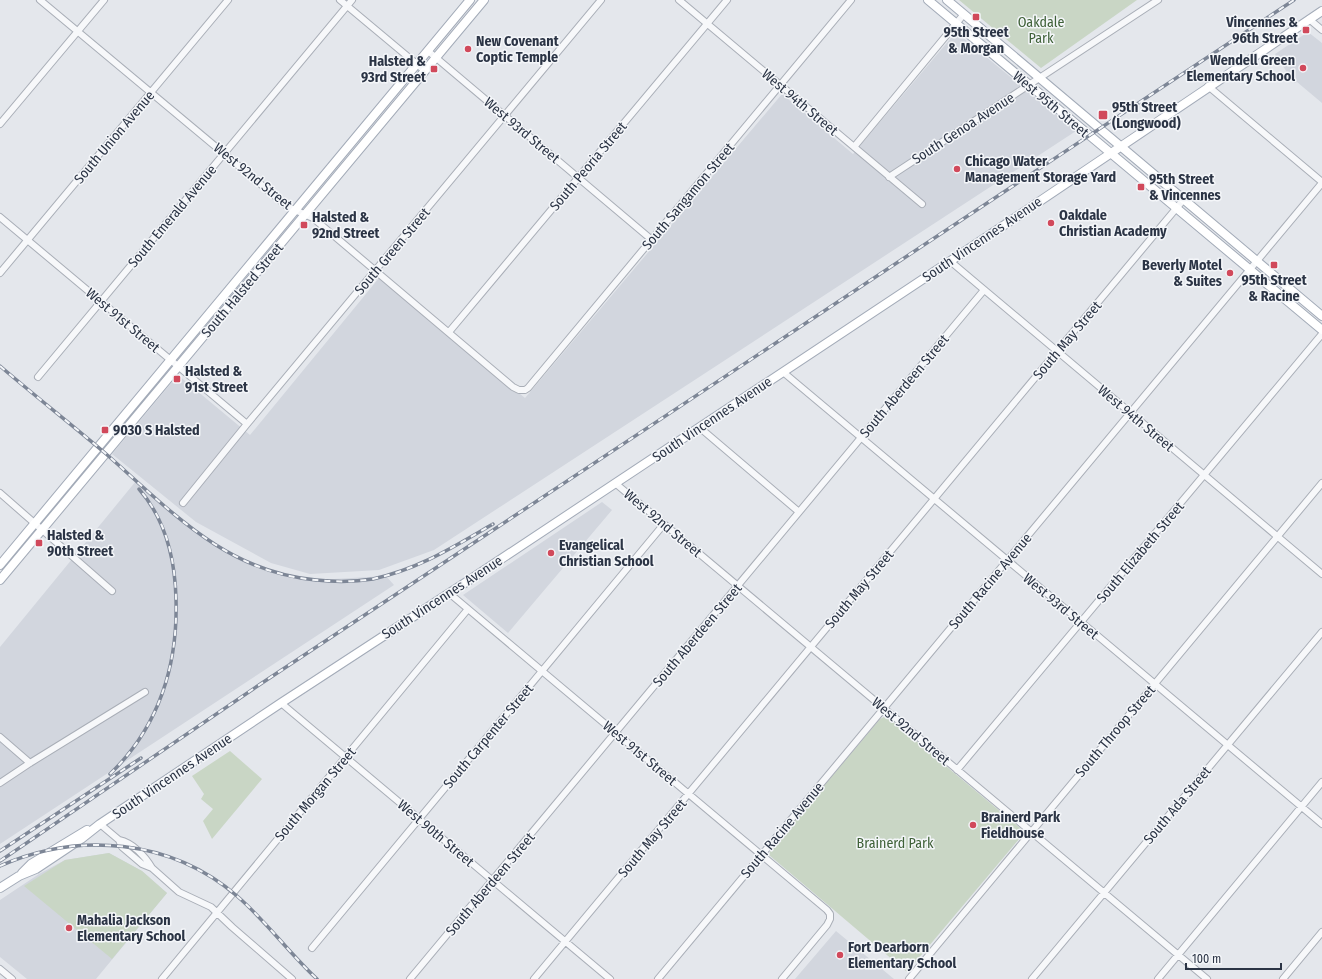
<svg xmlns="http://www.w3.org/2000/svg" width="1322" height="979" font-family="'Fira Sans Condensed',sans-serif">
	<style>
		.built { fill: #d2d6de }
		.green { fill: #c9d6c5 }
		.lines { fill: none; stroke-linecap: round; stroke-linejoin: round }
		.minor-casing { stroke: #a9aeb7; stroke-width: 8 }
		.major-casing { stroke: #a3abb8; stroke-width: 10 }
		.minor { stroke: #f7f8fa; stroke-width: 6 }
		.major { stroke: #fff; stroke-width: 8 }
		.rail-casing { stroke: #7d8696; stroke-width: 3.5 }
		.rail { stroke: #f4f6f9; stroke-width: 2; stroke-dasharray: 6; stroke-linecap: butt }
		.poi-dot { fill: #d1495b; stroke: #f4f6f9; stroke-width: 1.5 }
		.labels { text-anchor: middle; stroke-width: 3; stroke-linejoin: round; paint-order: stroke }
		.park-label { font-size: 14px; fill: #3f6138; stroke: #f4f6f9 }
		.poi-label { font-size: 14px; font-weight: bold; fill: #2b3445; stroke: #f4f6f9; text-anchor: start }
		.street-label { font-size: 14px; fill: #2b3445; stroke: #f4f6f9 }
	</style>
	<rect width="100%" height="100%" fill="#e4e7ec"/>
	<path class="built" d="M 956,32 L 1076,131 L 434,550 L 379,570 L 310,574 L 271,563 L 196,522 L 112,454 L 178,375 L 250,435 L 379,278 L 525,398 L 782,94 L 853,154 Z
		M 1308,32 L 1322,43 L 1322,103 L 1297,82 L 1294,83 L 1275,54 Z
		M 136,481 L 211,543 L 266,570 L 317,580 L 386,576 L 394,585 L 0,844 L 0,647 Z
		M 602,502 L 612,510 L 508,633 L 463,595 Z
		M 109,853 L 142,871 L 167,893 L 96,979 L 27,979 L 0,957 L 0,900 L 39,874 L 65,860 Z
		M 836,931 L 894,979 L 795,979 Z"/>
	<path class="green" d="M 959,0 L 1137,0 L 1041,68 Z
		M 886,716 L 1020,828 L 1022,831 L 1020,838 L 907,972 L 769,855 L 771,849 L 880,719 Z
		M 230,751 L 262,779 L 212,839 L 203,821 L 213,809 L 201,799 L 204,794 L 192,776 Z
		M 109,853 L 142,871 L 167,893 L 112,959 L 24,886 L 65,860 Z"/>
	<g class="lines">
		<defs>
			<path id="minor" d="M 40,0 L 288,207 L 313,218 L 513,387 L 519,390 L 525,390 L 528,388 L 851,0
				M 340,0 L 425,71
				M 679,0 L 922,204
				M 1309,19 L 1322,30
				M 428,51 L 652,240
				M 1208,86 L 1322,182
				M 0,124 L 104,0
				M 854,147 L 964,14
				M 889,177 L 1158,0
				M 0,217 L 247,424
				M 950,261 L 1322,574
				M 0,273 L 228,0
				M 449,332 L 727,0
				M 783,372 L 1322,824
				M 38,377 L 352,0
				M 699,427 L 799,512
				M 615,483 L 1207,979
				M 0,493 L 112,591
				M 183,503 L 247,424 L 601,0
				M 449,593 L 827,910 L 830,914 L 830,919 L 827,925 L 782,979
				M 281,703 L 610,979
				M 0,737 L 30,763
				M 957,770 L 1322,334
				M 0,783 L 30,763 L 145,692
				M 100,824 L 119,840 L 122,847 L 142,864 L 152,868 L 179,892 L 211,907 L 232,927 L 292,979
				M 119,840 C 133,843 145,856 152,868
				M 312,948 L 664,524
				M 0,969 L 12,979
				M 162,979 L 468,609
				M 410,979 L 984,290
				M 534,979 L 1184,199
				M 658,979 L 1322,183
				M 909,979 L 1322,483
				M 1032,979 L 1322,632
				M 1158,979 L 1322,782
				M 1283,979 L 1322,932"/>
			<path id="major" d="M 928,0 L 1322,330
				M 947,0 L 1322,316
				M 0,565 L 470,0
				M 0,580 L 484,0
				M 22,873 L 31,864 L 87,830
				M 0,888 L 19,876 L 36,869 L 81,839 L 100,824 L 281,703 L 474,577 L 991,234 L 1322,11"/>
		</defs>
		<use href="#minor" class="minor-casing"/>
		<use href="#major" class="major-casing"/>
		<use href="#minor" class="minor"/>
		<use href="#major" class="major"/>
		<defs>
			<path id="rail" d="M 0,366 C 35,396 71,424 105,453 C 169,509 225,572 316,580 C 335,582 354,582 373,579 C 419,569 453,547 493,524
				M 110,774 C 159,727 178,665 176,599 C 175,558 166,520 139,489
				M 0,851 L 141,758
				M 0,861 L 262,683 L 1294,0
				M 0,866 C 78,831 171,839 237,896 C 266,921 289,953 317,979"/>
		</defs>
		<use href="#rail" class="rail-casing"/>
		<use href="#rail" class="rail"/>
	</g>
	<g class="poi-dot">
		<rect x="972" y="13" width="8" height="8" rx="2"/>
		<rect x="1302" y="26" width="8" height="8" rx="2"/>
		<circle cx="468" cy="49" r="4"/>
		<circle cx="1303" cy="68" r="4"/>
		<rect x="430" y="65" width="8" height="8" rx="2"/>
		<rect x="1098" y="110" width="10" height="10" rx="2"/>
		<circle cx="957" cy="169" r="4"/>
		<rect x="1137" y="183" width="8" height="8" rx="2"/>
		<circle cx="1051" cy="223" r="4"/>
		<rect x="300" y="221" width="8" height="8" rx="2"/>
		<rect x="1270" y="261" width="8" height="8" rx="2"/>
		<circle cx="1230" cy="273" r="4"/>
		<rect x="173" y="375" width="8" height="8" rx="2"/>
		<rect x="101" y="426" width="8" height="8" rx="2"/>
		<rect x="35" y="539" width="8" height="8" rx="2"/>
		<circle cx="551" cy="553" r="4"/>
		<circle cx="973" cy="825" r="4"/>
		<circle cx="69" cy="928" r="4"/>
		<circle cx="840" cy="955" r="4"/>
	</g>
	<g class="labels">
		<g class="park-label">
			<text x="1041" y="27">Oakdale<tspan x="1041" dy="16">Park</tspan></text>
			<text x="895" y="848">Brainerd Park</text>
		</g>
		<g class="poi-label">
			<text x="1298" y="27" text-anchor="end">Vincennes &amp;<tspan x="1298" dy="16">96th Street</tspan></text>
			<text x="976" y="37" text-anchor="middle">95th Street<tspan x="976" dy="16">&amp; Morgan</tspan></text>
			<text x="476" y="46">New Covenant<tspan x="476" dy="16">Coptic Temple</tspan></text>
			<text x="1295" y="65" text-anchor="end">Wendell Green<tspan x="1295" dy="16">Elementary School</tspan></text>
			<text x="426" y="66" text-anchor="end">Halsted &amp;<tspan x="426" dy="16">93rd Street</tspan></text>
			<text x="1112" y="112">95th Street<tspan x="1112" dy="16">(Longwood)</tspan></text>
			<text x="965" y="166">Chicago Water<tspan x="965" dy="16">Management Storage Yard</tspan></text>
			<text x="1149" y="184">95th Street<tspan x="1149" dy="16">&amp; Vincennes</tspan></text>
			<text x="1059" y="220">Oakdale<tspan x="1059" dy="16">Christian Academy</tspan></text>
			<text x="312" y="222">Halsted &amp;<tspan x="312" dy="16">92nd Street</tspan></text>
			<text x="1222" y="270" text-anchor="end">Beverly Motel<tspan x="1222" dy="16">&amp; Suites</tspan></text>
			<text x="1274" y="285" text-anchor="middle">95th Street<tspan x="1274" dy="16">&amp; Racine</tspan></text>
			<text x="185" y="376">Halsted &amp;<tspan x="185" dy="16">91st Street</tspan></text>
			<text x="113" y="435">9030 S Halsted</text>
			<text x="47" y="540">Halsted &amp;<tspan x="47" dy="16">90th Street</tspan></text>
			<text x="559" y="550">Evangelical<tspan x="559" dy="16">Christian School</tspan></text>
			<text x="981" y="822">Brainerd Park<tspan x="981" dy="16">Fieldhouse</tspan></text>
			<text x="77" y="925">Mahalia Jackson<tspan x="77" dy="16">Elementary School</tspan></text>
			<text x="848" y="952">Fort Dearborn<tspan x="848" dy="16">Elementary School</tspan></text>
		</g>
		<g class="street-label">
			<text transform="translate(800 102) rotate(40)" y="5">West 94th Street</text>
			<text transform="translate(1051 104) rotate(40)" y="5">West 95th Street</text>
			<text transform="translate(963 128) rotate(-33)" y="5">South Genoa Avenue</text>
			<text transform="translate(522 130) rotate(40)" y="5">West 93rd Street</text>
			<text transform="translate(114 137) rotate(-50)" y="5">South Union Avenue</text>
			<text transform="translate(588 166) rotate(-50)" y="5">South Peoria Street</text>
			<text transform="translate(253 176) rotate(39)" y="5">West 92nd Street</text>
			<text transform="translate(688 196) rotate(-50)" y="5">South Sangamon Street</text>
			<text transform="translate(172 216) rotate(-50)" y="5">South Emerald Avenue</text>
			<text transform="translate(982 239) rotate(-34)" y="5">South Vincennes Avenue</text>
			<text transform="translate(392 251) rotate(-50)" y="5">South Green Street</text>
			<text transform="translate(242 290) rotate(-50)" y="5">South Halsted Street</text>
			<text transform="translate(123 320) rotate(40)" y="5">West 91st Street</text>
			<text transform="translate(1067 340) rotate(-50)" y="5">South May Street</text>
			<text transform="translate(904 386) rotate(-50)" y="5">South Aberdeen Street</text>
			<text transform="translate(1136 418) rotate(40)" y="5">West 94th Street</text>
			<text transform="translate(712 419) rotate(-34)" y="5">South Vincennes Avenue</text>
			<text transform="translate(663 523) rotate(40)" y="5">West 92nd Street</text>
			<text transform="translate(1140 552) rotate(-50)" y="5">South Elizabeth Street</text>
			<text transform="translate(990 581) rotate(-50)" y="5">South Racine Avenue</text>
			<text transform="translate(859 589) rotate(-50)" y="5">South May Street</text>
			<text transform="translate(442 597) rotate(-33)" y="5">South Vincennes Avenue</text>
			<text transform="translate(1061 606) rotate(40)" y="5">West 93rd Street</text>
			<text transform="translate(697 635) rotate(-50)" y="5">South Aberdeen Street</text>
			<text transform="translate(911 731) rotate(40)" y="5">West 92nd Street</text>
			<text transform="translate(1115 731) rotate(-50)" y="5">South Throop Street</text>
			<text transform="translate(488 736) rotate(-50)" y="5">South Carpenter Street</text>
			<text transform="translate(640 753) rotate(40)" y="5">West 91st Street</text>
			<text transform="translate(172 776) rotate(-34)" y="5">South Vincennes Avenue</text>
			<text transform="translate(315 794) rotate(-50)" y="5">South Morgan Street</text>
			<text transform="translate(1177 805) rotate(-50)" y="5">South Ada Street</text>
			<text transform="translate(782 830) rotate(-50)" y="5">South Racine Avenue</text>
			<text transform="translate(436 833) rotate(40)" y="5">West 90th Street</text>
			<text transform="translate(652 838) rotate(-50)" y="5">South May Street</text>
			<text transform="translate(490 884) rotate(-50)" y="5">South Aberdeen Street</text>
		</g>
	</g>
	<path d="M1186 963v6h95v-6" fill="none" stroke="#2b3445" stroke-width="2"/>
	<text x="1192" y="963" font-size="12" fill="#2b3445" stroke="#f4f6f9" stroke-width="3" paint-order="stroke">100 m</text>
</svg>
